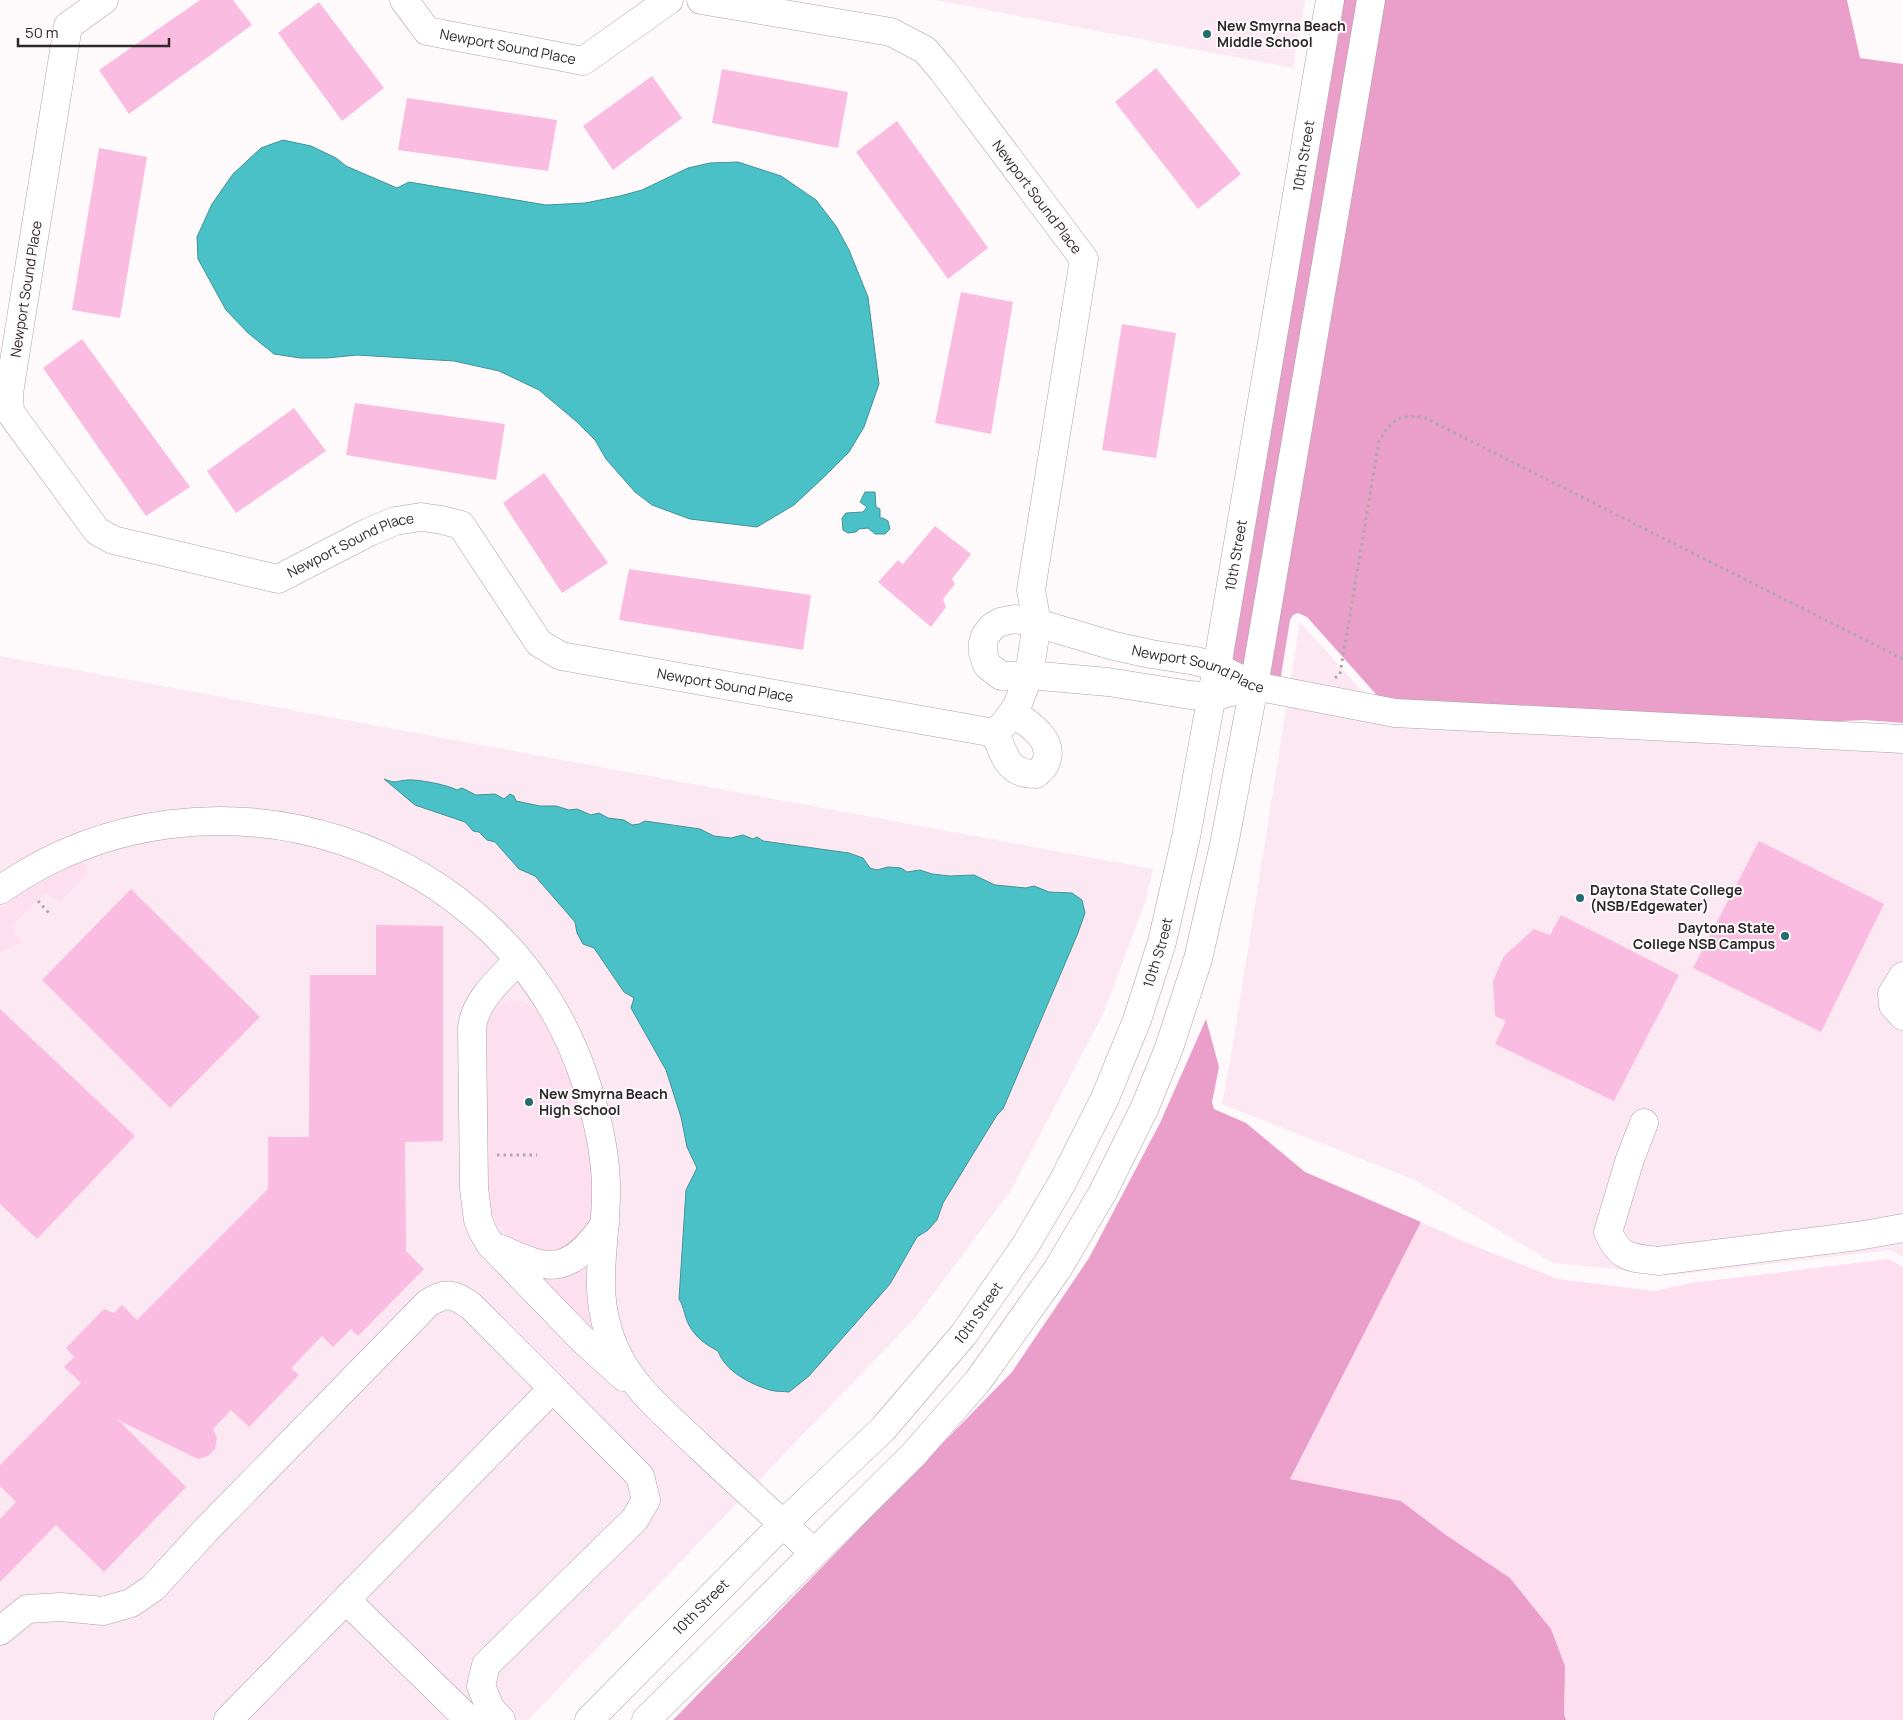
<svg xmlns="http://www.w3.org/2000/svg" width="1903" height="1720" font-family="Manrope,sans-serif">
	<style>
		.built { fill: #fbe8f2 }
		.green { fill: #fedff0 }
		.forest { fill: #ea9fcb }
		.water { fill: #49c1c7; stroke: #419398 }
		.building { fill: #fabce0 }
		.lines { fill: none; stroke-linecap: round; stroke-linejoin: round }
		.minor-casing { stroke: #aca1a7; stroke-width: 29 }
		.path { stroke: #aca8aa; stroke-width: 3; stroke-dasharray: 2.5 4; stroke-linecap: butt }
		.minor { stroke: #fff; stroke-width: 28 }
		.poi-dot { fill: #226d71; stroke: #fefafc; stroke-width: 2 }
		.labels { text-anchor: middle; stroke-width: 4; stroke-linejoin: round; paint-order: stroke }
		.poi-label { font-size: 14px; font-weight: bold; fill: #2d292b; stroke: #fefafc; text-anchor: start }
		.street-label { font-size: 14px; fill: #2d292b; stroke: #fefafc }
	</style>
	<rect width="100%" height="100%" fill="#fefafc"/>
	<path class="built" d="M 935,0 L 1305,0 L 1293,68 Z
		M 1300,622 L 1379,710 L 1903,739 L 1903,1257 L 1890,1250 L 1673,1275 L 1553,1263 L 1415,1180 L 1222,1104 L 1231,1056 Z
		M 0,656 L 1153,869 L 1145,903 L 1103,1014 L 1011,1190 L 916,1317 L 528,1720 L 0,1720 Z"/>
	<path class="green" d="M 77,863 L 83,863 L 86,865 L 87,872 L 86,875 L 60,902 L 46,892 L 11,927 L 22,942 L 0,953 L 0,907 L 12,898 Z
		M 516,1000 C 525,1002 532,1005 539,1013 C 543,1018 546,1026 549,1033 C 554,1043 561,1053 565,1063 C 578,1100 608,1203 585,1237 C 580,1244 557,1254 549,1258 L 511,1242 L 503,1232 L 504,1226 L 498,1226 C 492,1217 490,1207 488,1197 L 484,1037 C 487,1016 494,1003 516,1000 Z
		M 1421,1222 L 1462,1241 L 1558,1279 L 1654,1291 L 1691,1283 L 1889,1259 L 1903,1267 L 1903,1720 L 1566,1720 L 1564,1714 L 1446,1535 L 1401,1501 L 1290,1479 Z
		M 588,1264 L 588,1304 L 595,1333 L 529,1273 Z"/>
	<path class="forest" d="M 1342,0 L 1360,0 L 1246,670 L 1230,662 Z
		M 1383,0 L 1847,0 L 1860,58 L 1903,64 L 1903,723 L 1865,720 L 1796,723 L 1383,702 L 1307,617 L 1298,613 L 1293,615 L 1290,620 L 1279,688 L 1267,681 Z
		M 1206,1019 L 1219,1067 L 1212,1102 L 1214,1109 L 1246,1123 L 1305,1172 L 1421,1222 L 1290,1479 L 1401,1501 L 1446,1535 L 1510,1578 L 1551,1629 L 1565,1666 L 1564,1714 L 1566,1720 L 673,1720 L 1012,1372 L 1089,1258 L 1160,1123 Z"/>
	<path class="water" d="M 283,140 L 311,146 L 336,158 L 346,166 L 397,188 L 409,182 L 546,205 L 585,203 L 620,196 L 642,190 L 688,168 L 710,163 L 738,162 L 781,176 L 816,200 L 836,226 L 849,250 L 868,297 L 879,384 L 864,427 L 849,452 L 824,477 L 794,505 L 757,527 L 690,519 L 652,505 L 635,492 L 606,459 L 595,440 L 577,422 L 539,390 L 499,371 L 454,361 L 357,355 L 327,358 L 300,358 L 274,354 L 248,333 L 226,310 L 198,259 L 197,237 L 212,204 L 233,174 L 261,148 Z
		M 865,492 L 875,492 L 876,507 L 880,509 L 880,518 L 883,518 L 888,521 L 890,529 L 885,534 L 875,534 L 868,528 L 859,529 L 856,532 L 848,533 L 843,530 L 842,518 L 846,513 L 863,512 L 867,507 L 860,502 Z
		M 384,779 C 397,784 395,781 407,780 C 418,779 448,785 457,790 L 462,788 L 476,795 L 495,794 L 504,799 L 510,794 L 514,796 L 516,801 L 540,806 L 556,806 L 569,810 L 577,809 L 591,815 L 599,813 L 608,818 L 624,820 L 632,825 L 639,824 L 645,821 L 700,829 L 714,836 L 731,838 L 743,835 L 753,839 L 757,837 L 763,841 L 849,853 L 863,858 L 870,868 L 877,870 L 888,867 L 901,868 L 907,872 L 920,870 L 932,874 L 950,876 L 974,875 L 995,885 L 1026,888 L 1034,886 L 1049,892 L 1072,893 L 1082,900 L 1085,913 L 1078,933 L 1003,1109 L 997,1115 L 943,1203 L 937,1220 L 928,1230 L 917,1237 L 890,1284 L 809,1376 L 789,1392 C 783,1391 776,1392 770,1390 C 750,1384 725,1371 718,1351 C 706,1345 695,1337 689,1325 C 684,1316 685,1309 679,1299 L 686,1190 L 697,1168 L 687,1147 L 681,1117 L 666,1070 L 631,1008 L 634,998 L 624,992 L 594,948 L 583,944 L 577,933 L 575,922 L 535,876 L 519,869 L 495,842 L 487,840 L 479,832 L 473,831 L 465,822 L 415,805 Z"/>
	<path class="building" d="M 200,0 L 233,0 L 252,25 L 129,114 L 99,70 Z
		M 319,2 L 384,88 L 342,121 L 278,33 Z
		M 1156,68 L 1241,174 L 1198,209 L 1115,102 Z
		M 722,69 L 848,92 L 838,148 L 712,123 Z
		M 652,76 L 682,118 L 613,170 L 583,126 Z
		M 407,98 L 557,120 L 548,171 L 398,150 Z
		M 897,121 L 988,248 L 948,279 L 856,152 Z
		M 99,148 L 147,157 L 120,318 L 72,310 Z
		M 961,292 L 1013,302 L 991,434 L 935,423 Z
		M 1122,324 L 1176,333 L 1156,458 L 1102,450 Z
		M 82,339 L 190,487 L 146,516 L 43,368 Z
		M 355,403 L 505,424 L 496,480 L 346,455 Z
		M 294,408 L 326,451 L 236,513 L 207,471 Z
		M 544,473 L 608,563 L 562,593 L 503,503 Z
		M 935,526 L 971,554 L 952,579 L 955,584 L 943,599 L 946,607 L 931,627 L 878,582 L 898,560 L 903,564 Z
		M 629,569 L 811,595 L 803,650 L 619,620 Z
		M 1759,841 L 1884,904 L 1821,1032 L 1693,968 Z
		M 131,889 L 260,1017 L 170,1108 L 42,980 Z
		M 1561,915 L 1679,975 L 1614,1101 L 1495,1044 L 1506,1021 L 1495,1016 L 1493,981 L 1504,956 L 1534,929 L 1550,935 Z
		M 376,925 L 443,926 L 443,1141 L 405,1142 L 406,1251 L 424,1269 L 358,1336 L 351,1329 L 333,1347 L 322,1336 L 291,1368 L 299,1375 L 249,1427 L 231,1410 L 213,1429 L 217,1438 L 215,1449 L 208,1456 L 198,1459 L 118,1420 L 186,1487 L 104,1572 L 56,1525 L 0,1582 L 0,1519 L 16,1502 L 0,1486 L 0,1465 L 81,1383 L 64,1367 L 74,1357 L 66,1348 L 104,1309 L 114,1313 L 122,1305 L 137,1320 L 268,1189 L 268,1137 L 309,1137 L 310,975 L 376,975 Z
		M 0,1009 L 135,1136 L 37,1239 L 0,1204 Z"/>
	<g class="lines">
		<defs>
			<g id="minor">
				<path id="s1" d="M 104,0 L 68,26 L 9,393 L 10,412 L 97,531 L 113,540 L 278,579 L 369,532 L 395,521 L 421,517 L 442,520 L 461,525 L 539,643 L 561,656 L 995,733 L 1005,723 L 1017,706 L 1029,675 L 1037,623 L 1031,590 L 1084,259 L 943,71 L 925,50 L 891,32 L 701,0"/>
				<path id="s2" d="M 404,0 L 427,31 L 583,61 L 669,0"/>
				<path id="s3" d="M 1254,686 L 1212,697 L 1190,695 L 1108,682 L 1029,675 L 1001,676 L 987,665 L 983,653 L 983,643 L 985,636 L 992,627 L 1000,622 L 1015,619 L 1037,623 L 1114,646 L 1151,654 L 1196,661 L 1217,667 L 1254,686 L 1395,713 L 1903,739"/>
				<path d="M 995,733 C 1005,756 1007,774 1036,774 C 1039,771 1045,767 1046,762 C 1055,739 1028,724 1013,712"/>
				<path d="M 0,890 C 208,744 508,840 586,1083 C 598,1119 607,1158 606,1196 C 605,1251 591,1294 614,1347 C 632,1389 669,1417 701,1448 C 738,1483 776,1517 813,1552"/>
				<path d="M 518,960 C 499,981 475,1000 472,1028 L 474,1188 L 478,1220 L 483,1232 L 490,1244 L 583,1340 L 624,1377"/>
				<path d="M 1903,976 L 1892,994 L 1893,1005 L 1903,1016"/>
				<path d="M 1644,1123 L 1630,1159 L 1608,1232 C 1621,1260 1630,1257 1658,1261 L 1858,1236 L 1903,1228"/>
				<path d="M 501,1249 C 552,1274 571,1272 605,1224"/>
				<path d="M 346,1600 L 469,1720"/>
				<path d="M 0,1631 L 27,1609 L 61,1607 L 103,1611 L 131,1603 L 153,1588 L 206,1530 L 428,1303 C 447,1292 452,1293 471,1306 L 640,1476 L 646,1500 L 635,1519 L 486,1665 L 481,1686 L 490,1708 L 501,1720"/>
				<path d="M 228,1720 L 553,1388"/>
				<path id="s4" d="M 589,1720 L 783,1524 L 883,1429 L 964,1334 L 1025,1246 L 1062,1183 L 1105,1098 L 1137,1020 L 1162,942 L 1186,837 L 1217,667 L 1330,0"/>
				<path d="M 646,1720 L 914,1454 L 978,1381 L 1057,1270 L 1103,1192 L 1145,1107 L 1169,1048 L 1198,959 L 1224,845 L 1254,686 L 1371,0"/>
			</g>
		</defs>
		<use href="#minor" class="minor-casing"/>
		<path class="path" d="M 1335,678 L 1340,674 L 1379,441 C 1395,417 1395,416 1423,417 L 1903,659
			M 38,901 L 49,913
			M 497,1155 L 537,1155"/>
		<use href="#minor" class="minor"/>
	</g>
	<g class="poi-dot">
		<circle cx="1207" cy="34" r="5"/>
		<circle cx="1580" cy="898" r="5"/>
		<circle cx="1785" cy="936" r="5"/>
		<circle cx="529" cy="1102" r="5"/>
	</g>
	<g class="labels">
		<g class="poi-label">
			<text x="1217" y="31">New Smyrna Beach<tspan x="1217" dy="16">Middle School</tspan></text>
			<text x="1590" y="895">Daytona State College<tspan x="1590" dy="16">(NSB/Edgewater)</tspan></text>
			<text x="1775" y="933" text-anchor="end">Daytona State<tspan x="1775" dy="16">College NSB Campus</tspan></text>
			<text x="539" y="1099">New Smyrna Beach<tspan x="539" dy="16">High School</tspan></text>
		</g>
		<g class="street-label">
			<text dy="5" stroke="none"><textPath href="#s2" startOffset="121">Newport Sound Place</textPath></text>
			<text dy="5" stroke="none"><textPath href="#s4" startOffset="1779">10th Street</textPath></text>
			<text transform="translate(1037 197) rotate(53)" y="5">Newport Sound Place</text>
			<text transform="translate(26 289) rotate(-81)" y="5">Newport Sound Place</text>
			<text dy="5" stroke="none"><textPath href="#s1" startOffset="851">Newport Sound Place</textPath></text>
			<text dy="5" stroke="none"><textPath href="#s4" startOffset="1374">10th Street</textPath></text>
			<text dy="5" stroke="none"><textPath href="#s3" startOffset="530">Newport Sound Place</textPath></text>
			<text dy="5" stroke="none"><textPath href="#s1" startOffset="1302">Newport Sound Place</textPath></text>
			<text dy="5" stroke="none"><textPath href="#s4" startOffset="969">10th Street</textPath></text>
			<text dy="5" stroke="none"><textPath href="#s4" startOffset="564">10th Street</textPath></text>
			<text dy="5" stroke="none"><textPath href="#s4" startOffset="159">10th Street</textPath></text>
		</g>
	</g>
	<path d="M18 38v8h151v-8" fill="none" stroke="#2d292b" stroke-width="2.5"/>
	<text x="25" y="38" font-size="15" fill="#2d292b" stroke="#fefafc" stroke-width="4" paint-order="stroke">50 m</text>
</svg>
